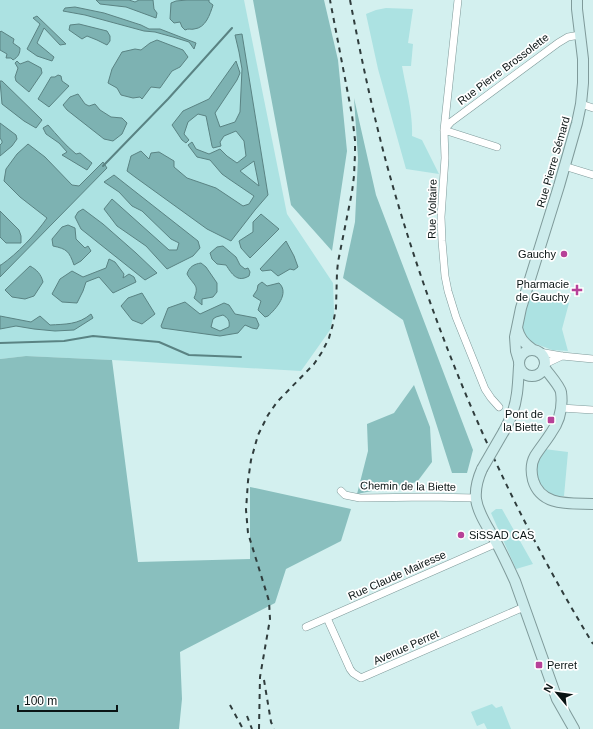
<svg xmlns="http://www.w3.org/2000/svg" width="593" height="729" font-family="Helvetica,sans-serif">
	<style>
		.green { fill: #ace2e2; fill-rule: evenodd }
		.forest { fill: #89bfbe }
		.water { fill: #7db2b2; stroke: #5a8383; fill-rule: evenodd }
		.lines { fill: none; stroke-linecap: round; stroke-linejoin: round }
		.stream { stroke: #5a8383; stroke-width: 2 }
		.street-casing { stroke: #7f9a9a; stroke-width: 8 }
		.secondary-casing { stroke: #7f9a9a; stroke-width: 12 }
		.street { stroke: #fff; stroke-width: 7 }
		.secondary { stroke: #cdecec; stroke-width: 10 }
		.rail { stroke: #2f3c3c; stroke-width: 2; stroke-dasharray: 5 5; stroke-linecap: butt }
		.secondary-bridge-casing { stroke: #7f9a9a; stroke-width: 12; stroke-linecap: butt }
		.secondary-bridge { stroke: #cdecec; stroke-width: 10 }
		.poi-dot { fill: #b74198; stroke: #fff; stroke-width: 1.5 }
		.labels { text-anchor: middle; stroke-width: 3.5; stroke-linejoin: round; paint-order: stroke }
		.street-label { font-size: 11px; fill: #0a1414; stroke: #fff }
		.poi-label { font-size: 11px; fill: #0a1414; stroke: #fff; text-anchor: end }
	</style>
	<rect width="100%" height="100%" fill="#d3f0ef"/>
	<path class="green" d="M 0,0 L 244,0 L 287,214 L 333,283 L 334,313 L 330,330 L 301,371 L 112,360 L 26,356 L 0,359 L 0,50 L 7,54 L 13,43 L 14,39 L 0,32 ZM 75,7 L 104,13 L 141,25 L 149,29 L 160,29 L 196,43 L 194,49 L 189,42 L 173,37 L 155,32 L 144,31 L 85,15 L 64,11 ZM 37,16 L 66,44 L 60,45 L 44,28 L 37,43 L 43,49 L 51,54 L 28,50 L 40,24 ZM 150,43 L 180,67 L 172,71 L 160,88 L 151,87 C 138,99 138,100 121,95 L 117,88 L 135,49 L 141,50 ZM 28,61 L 42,73 L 29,92 L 16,81 L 15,77 L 20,64 ZM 78,94 L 85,104 L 89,106 L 95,105 L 100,110 L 111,117 L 104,139 L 86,124 Z
		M 386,8 L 413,9 L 408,43 L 413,44 L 411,66 L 402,66 C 406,89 413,112 412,136 L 422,140 L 439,174 L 406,169 L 378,69 L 366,14 L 376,10 Z
		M 530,290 L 569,303 L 562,329 L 568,351 L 552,350 L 547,348 L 530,342 L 520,336 L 523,320 Z
		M 544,449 L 568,452 L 564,496 L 556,496 L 543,491 L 535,479 L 535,466 Z
		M 496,509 L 502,509 L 533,564 L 516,569 L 491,513 Z
		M 492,704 L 496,708 L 502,706 L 511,729 L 487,729 L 484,723 L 477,726 L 471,712 Z"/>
	<path class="forest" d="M 253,0 L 324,0 L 338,60 L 347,151 L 332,251 L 291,205 Z
		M 354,98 L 376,195 L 473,450 L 467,473 L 452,473 L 403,320 L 343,278 L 355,222 L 358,158 Z
		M 26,356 L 112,360 L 138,562 L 250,559 L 250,487 L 351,509 L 341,541 L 286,569 L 275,603 L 180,652 L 182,699 L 179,729 L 0,729 L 0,359 Z
		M 414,385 L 430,427 L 432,462 L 417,482 L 357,494 L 368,451 L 367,424 L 394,413 Z"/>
	<path class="water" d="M 96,0 L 129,0 L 135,2 L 139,0 L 153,0 L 154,9 L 157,13 L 156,18 L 126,7 L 100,4 Z
		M 187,0 L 209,0 L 209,2 L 213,5 C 210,14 206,28 194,29 C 191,30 189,28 185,30 L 182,27 L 180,22 L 174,23 L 170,19 L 171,3 L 176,1 Z
		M 75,7 L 104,13 L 141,25 L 149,29 L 160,29 L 196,43 L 194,49 L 189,42 L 173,37 L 155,32 L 144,31 L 85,15 L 63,11 L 65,8 Z
		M 37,16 L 66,44 L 60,45 L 44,28 L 37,43 L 54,57 L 52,61 L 37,56 L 27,49 L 40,24 L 33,18 Z
		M 79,24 L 107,31 L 110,36 L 110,41 L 107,45 L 97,40 L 87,36 L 82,39 L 69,30 L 70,25 Z
		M 1,31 L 14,39 L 13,43 L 20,48 C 20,54 18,57 13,60 L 11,58 L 6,58 L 7,54 L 0,50 L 0,32 Z
		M 242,34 L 268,195 L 255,210 L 231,241 L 207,229 L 135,177 L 127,171 L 131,156 L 141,151 L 149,159 L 151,153 L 159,152 L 174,161 L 174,167 L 187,178 L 216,188 L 243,206 L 249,204 L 254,196 L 229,179 L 222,174 L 210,160 L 197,157 L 188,145 L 192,142 L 196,149 L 209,154 L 220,149 L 227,156 L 237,163 L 246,156 L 244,141 L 236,131 L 224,136 L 220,142 L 221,146 L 213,148 L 212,146 L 206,116 L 198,114 L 188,122 L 184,134 L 189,140 L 186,143 L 182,140 L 172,125 L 183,111 L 209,99 L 236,61 L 240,73 L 237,80 L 215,113 L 220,127 L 235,122 L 240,112 L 242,69 L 239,52 L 235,35 ZM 254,161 L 259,186 L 240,171 Z
		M 157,40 L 183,50 L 188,57 L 180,67 L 172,71 L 160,88 L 151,87 L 142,99 L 140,97 L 133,98 L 121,95 L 117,88 L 108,83 L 112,69 L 122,52 L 135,49 L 141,50 L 150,43 Z
		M 17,61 L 20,64 L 28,61 L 41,68 L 42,73 L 29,92 L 16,81 L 15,77 L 18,68 L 15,63 Z
		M 58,75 L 61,76 L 62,81 L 69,86 L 49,107 L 38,99 L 51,77 L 55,77 Z
		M 0,81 L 2,81 L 42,120 L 36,128 L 24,121 L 2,104 Z
		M 78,94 L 85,104 L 89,106 L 95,104 L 100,110 L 111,117 L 122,118 L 127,123 L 122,134 L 113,141 L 104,139 L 67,110 L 63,105 L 70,97 Z
		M 0,123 L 16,135 L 17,139 L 12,146 L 0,156 L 0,145 L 2,143 L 2,141 L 0,138 Z
		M 48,125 C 57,135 65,145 76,154 L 80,153 L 92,163 L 87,170 L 62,155 L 67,152 L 59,143 L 46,134 L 43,128 Z
		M 28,144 L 45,157 L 72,185 L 79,186 L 103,162 L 107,168 L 0,277 L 0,265 L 1,265 C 17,254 36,234 47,218 L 20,197 L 4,181 L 6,169 L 17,154 Z
		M 114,175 L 198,241 L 200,248 L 193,256 L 167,269 L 146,246 L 117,226 L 104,209 L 112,199 L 169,250 L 177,250 L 179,243 L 171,239 L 142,211 L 132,206 L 119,192 L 104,182 Z
		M 83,209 L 103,224 L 136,253 L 157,273 L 145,280 L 81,229 L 75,217 L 78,212 Z
		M 0,211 L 19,230 L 21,236 L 21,243 L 6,243 L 0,237 Z
		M 261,214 L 279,229 L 250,258 L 241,248 L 239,241 L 253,232 L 253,222 Z
		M 68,225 L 75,228 L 76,239 L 85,248 L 88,246 L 91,251 L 81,261 L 74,265 C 69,251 67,249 53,246 L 52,239 L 62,227 Z
		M 286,241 L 294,256 L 298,267 L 294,270 L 290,269 L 278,276 L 271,270 L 262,271 L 260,269 Z
		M 223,246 L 236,257 L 240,265 L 245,269 L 248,268 L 250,272 L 249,276 C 237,283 232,274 226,265 L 217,264 L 212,259 L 210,253 L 217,247 Z
		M 109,259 L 115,262 L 124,274 L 123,278 L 129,274 L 134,277 L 136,282 L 113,293 L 99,277 L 86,282 L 83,291 L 77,303 L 62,302 L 52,294 L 60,279 L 72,271 L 83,277 L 106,268 Z
		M 201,263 L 206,267 L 217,283 L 217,292 L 213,297 L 202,299 L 202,305 L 194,298 C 200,285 193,285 187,274 C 189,267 194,264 201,263 Z
		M 30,266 C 37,270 41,274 43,282 L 34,296 L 25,299 L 12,297 L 5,290 Z
		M 262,282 L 267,286 L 279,283 C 290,293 276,309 268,316 L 265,317 L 258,310 L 261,301 L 253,296 L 257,290 L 258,285 Z
		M 142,293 L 155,314 L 142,324 L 132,320 L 121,306 L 128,298 Z
		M 185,302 L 200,314 L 224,303 L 229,305 L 235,314 L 256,318 L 259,325 L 257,329 L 252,328 L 245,325 L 238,333 L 220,336 L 162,328 L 161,326 L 168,308 ZM 223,315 C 228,318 230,321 229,327 L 220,331 L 211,327 L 213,319 L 216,317 Z
		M 91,314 L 93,318 L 74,330 L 55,331 L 34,329 L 16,326 L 0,329 L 0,316 L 31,322 L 40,316 L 50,325 C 65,324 78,325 91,314 Z"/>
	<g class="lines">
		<path class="stream" d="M 103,166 L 168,99 L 232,28
			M 0,343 L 64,341 L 93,336 L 159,342 L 189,355 L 241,357"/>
		<defs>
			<path id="street" d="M 458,0 L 444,130 L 445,158 L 441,217 L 442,241 L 445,276 L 448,291 L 456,317 L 485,389 L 491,398 L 499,407
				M 581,104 L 593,108
				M 497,147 L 444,130 L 451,122 L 558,43 L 568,37 L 580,35
				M 564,166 L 593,175
				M 539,352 L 562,356 L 593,359
				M 545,364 L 562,356
				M 561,408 L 593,410
				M 341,491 L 345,495 L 360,498 L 429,497 L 476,498
				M 327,618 L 350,669 L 353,673 L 361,678 L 524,607
				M 306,627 L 497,543"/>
			<path id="secondary" d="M 517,328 C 520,340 525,343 533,350
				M519 363a13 13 0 1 1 26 0a13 13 0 1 1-26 0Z
				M 519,361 L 516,351 L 515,337 L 521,308 L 559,186 L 577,123 L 581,104 L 583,83 L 583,59 L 577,9 L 577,0
				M 544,367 C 548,373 560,386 561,392 C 563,407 559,422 551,433 C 546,441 540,448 535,456 C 531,463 531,472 533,480 C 541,507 570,503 593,504
				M 504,431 C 507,425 510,420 512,414 C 518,398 518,382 519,366
				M 482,469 C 478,478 475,489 476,499 C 478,514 489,529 496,542 C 503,555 509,568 515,581 L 557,699 L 574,729"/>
		</defs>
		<use href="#street" class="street-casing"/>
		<use href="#secondary" class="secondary-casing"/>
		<use href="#street" class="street"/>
		<use href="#secondary" class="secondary"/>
		<path class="rail" d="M 350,0 C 361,57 373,114 388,169 C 434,336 503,496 593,644
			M 264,680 L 271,722 L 274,729
			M 230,705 L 243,729
			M 247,716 L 252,729
			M 259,729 L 260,677 L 270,619 L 269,601 L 248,533 L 246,510 L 248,481 L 251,460 L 258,435 L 268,415 L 277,402 L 314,364 L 322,352 L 329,338 L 333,324 L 336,308 L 337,272 L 338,262 L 352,192 L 354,176 L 355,154 L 355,140 L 352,115 L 330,0"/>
		<defs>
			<path id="secondary-bridge" d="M 482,469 L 504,431"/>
		</defs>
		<use href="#secondary-bridge" class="secondary-bridge-casing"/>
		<use href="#secondary-bridge" class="secondary-bridge"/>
	</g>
	<g class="poi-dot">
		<circle cx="564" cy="254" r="4"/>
		<path d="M575 284h4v4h4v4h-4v4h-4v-4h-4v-4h4z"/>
		<rect x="547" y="416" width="8" height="8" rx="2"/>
		<circle cx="461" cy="535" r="4"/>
		<rect x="535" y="661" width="8" height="8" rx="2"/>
	</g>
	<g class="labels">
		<g class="street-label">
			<text transform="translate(503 69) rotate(-37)" y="4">Rue Pierre Brossolette</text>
			<text transform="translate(553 162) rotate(-74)" y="4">Rue Pierre Sémard</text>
			<text transform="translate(432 209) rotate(-89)" y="4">Rue Voltaire</text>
			<text transform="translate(408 486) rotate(1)" y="4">Chemin de la Biette</text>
			<text transform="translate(397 575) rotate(-24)" y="4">Rue Claude Mairesse</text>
			<text transform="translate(406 647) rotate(-24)" y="4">Avenue Perret</text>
		</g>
		<g class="poi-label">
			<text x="556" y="258">Gauchy</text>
			<text x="569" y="288">Pharmacie<tspan x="569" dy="13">de Gauchy</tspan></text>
			<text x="543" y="418">Pont de<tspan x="543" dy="13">la Biette</tspan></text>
			<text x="469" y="539" text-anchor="start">SiSSAD CAS</text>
			<text x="547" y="669" text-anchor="start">Perret</text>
		</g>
	</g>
	<g transform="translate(557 693) rotate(299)" stroke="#ffffff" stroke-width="3" paint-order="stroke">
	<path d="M0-3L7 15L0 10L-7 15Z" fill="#0a1414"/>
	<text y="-6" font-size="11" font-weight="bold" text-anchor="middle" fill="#0a1414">N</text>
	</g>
	<path d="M18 705v6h99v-6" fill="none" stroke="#0a1414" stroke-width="2"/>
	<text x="24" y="705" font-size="12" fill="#0a1414" stroke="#ffffff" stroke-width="3" paint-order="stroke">100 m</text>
</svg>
